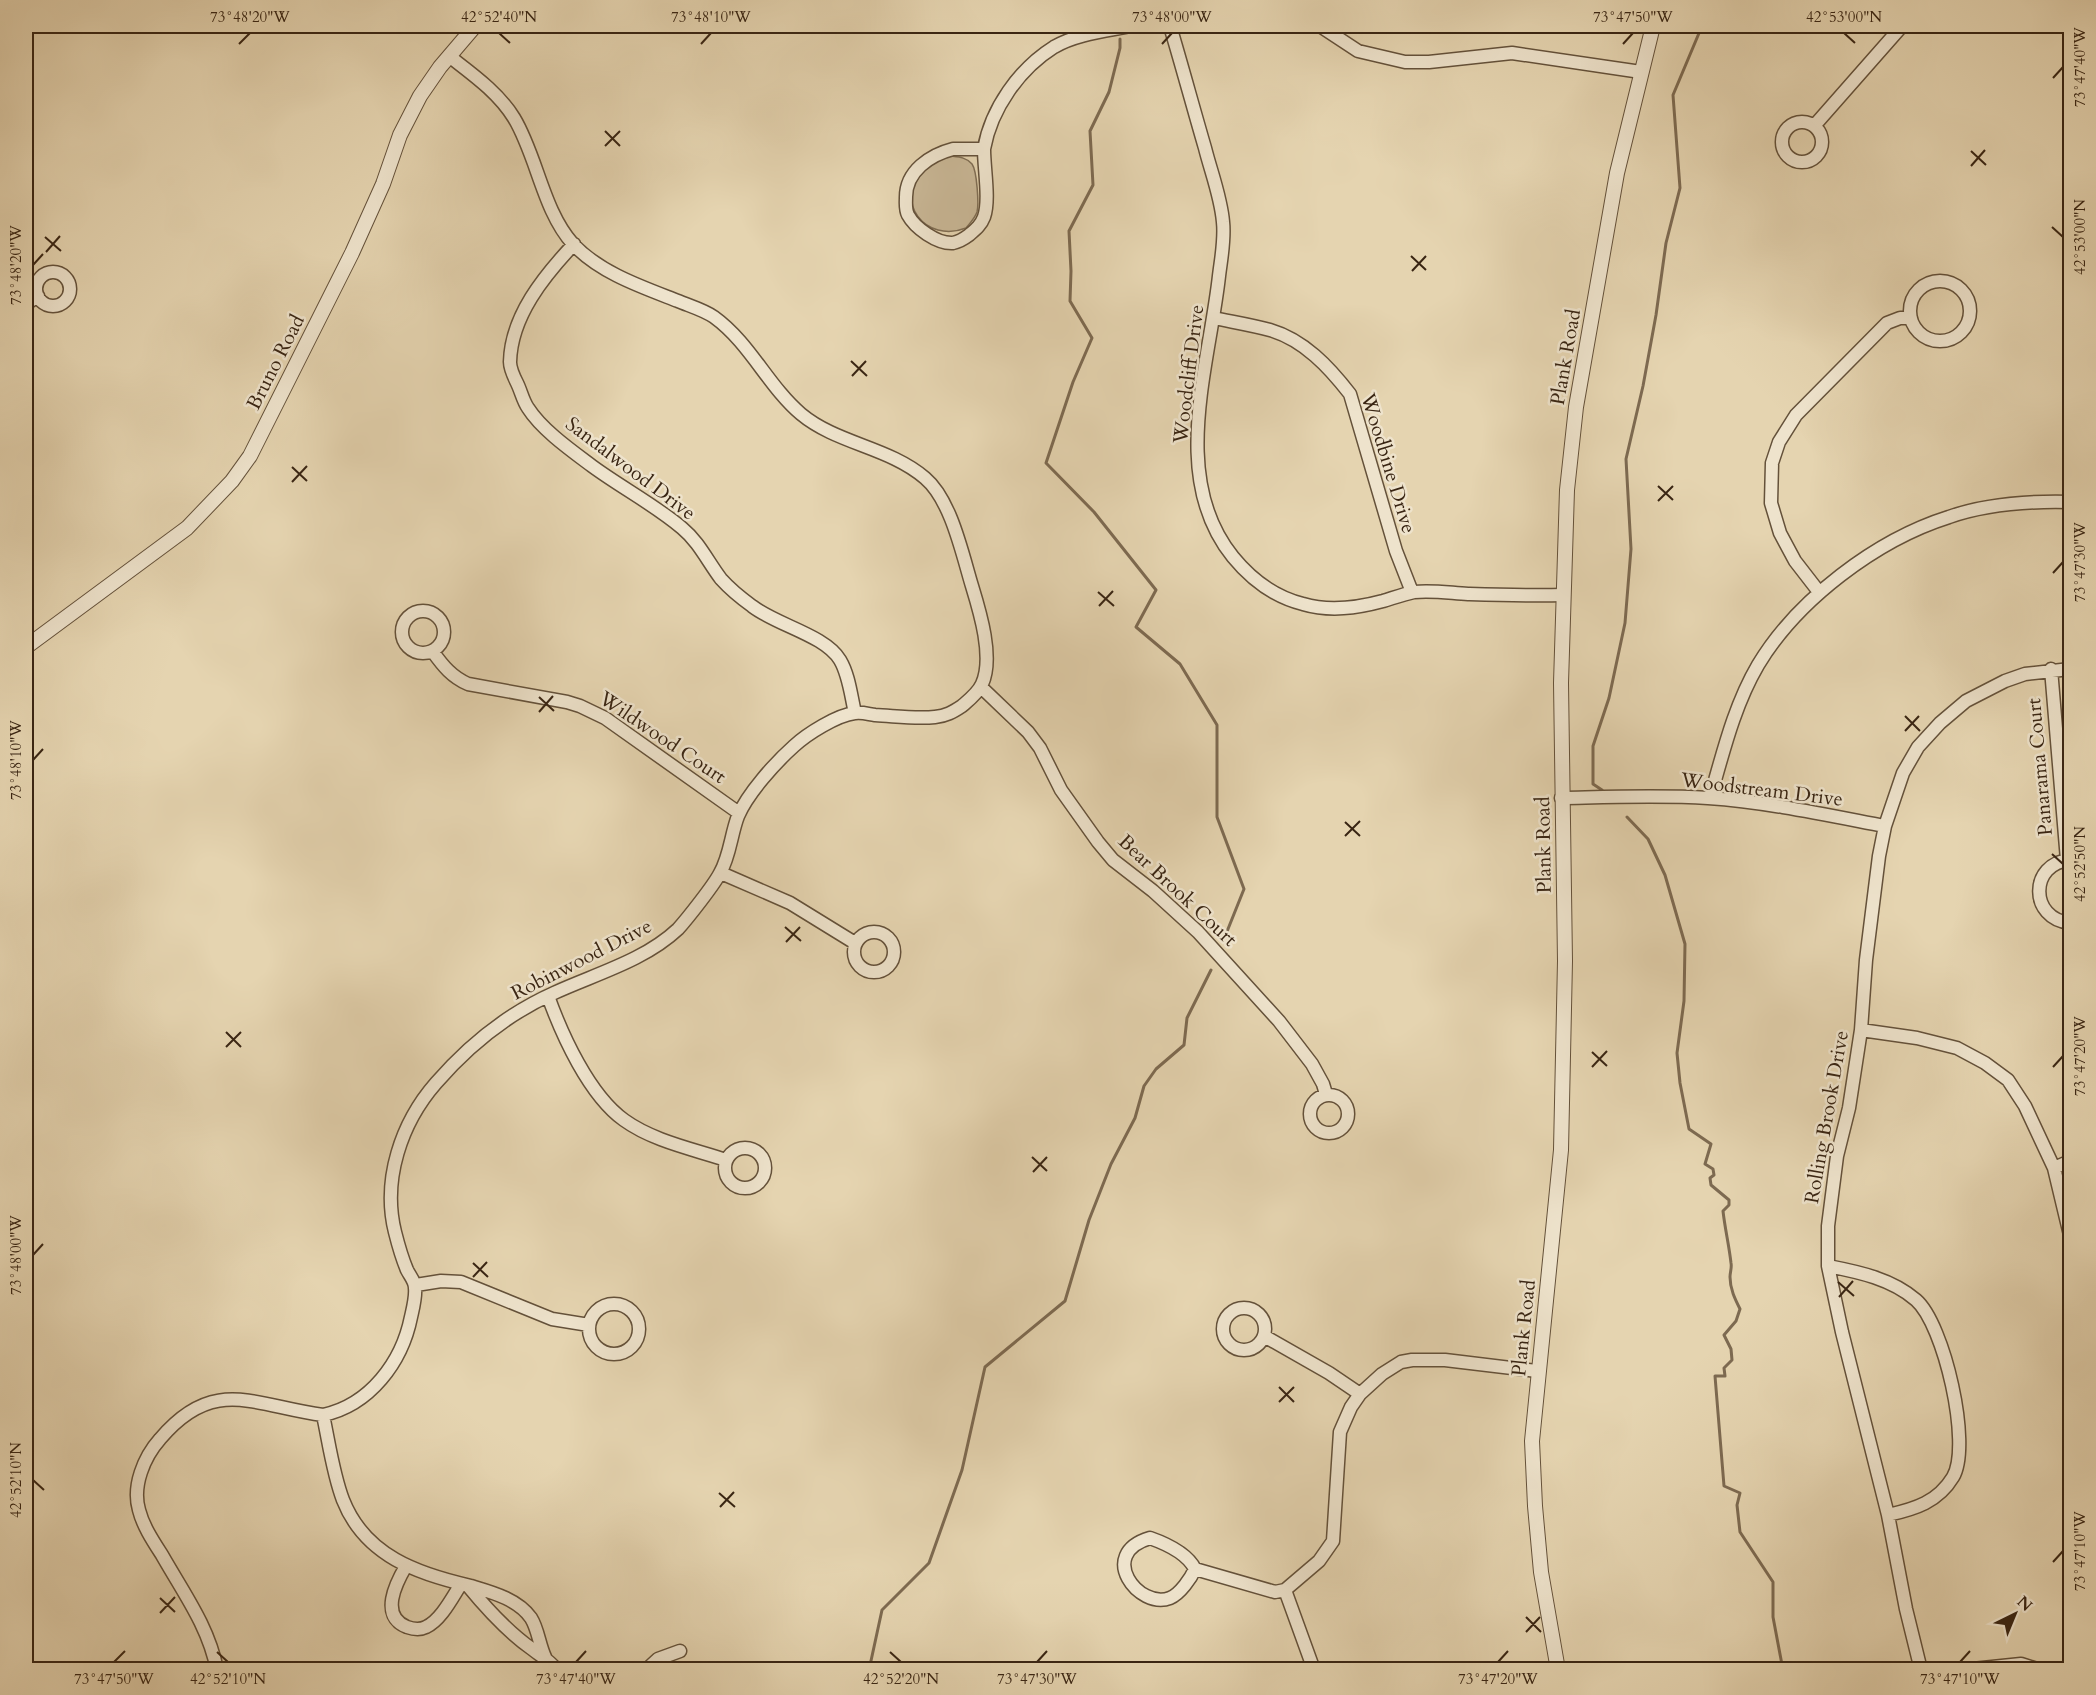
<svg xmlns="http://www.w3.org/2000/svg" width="2096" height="1695" font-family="Cardo,serif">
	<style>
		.green { fill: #c8b695; stroke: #806e54; stroke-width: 1.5 }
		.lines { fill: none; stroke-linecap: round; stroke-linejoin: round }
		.stream { stroke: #7d6a51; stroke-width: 3 }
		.minor-casing { stroke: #64513a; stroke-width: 15 }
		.tertiary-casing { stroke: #64513a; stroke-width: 16 }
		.minor { stroke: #eee3cc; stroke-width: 12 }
		.tertiary { stroke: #eee3cc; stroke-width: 14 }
		.ticks { fill: none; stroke: #392513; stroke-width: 2 }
		.labels { text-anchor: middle; stroke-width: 5; stroke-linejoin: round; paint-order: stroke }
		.street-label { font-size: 20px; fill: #392513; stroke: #eee3cc }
		.neatline { fill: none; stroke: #392513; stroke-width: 2 }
		.ticks-label { font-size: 15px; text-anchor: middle; fill: #392513 }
	</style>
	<rect width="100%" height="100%" fill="#e5d4b0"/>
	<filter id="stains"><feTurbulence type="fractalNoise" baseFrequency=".00333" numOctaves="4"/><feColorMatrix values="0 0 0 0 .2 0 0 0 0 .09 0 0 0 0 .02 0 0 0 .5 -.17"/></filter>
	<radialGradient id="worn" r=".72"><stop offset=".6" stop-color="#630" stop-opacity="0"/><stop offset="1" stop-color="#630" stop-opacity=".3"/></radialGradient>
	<path class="green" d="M 950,156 C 958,157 966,157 972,164 C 977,171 979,204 977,212 C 975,218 970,223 966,228 C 926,244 891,201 926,169 C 934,162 939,158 950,156 Z"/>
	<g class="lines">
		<path class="stream" d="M 1120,39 L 1120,48 L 1109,92 L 1090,131 L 1093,185 L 1069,231 L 1071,271 L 1070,301 L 1092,338 L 1073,382 L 1046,463 L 1094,512 L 1156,590 L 1136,627 L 1180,664 L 1217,725 L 1217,817 L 1244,889 L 1226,934
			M 1602,790 L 1593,784 L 1593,746 L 1609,698 L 1625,623 L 1631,549 L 1626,459 L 1643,386 L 1656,315 L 1666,243 L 1680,188 L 1673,95 L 1702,26
			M 1627,817 L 1648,839 L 1665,875 L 1685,944 L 1684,1001 L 1677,1053 L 1680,1083 L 1689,1129 L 1711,1144 L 1705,1164 L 1713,1169 L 1714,1175 L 1710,1178 L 1711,1185 L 1729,1200 L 1729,1205 L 1723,1211 C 1725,1229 1729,1245 1731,1263 C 1732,1268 1730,1272 1730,1277 C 1730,1289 1735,1299 1740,1309 L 1736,1321 L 1724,1335 L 1731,1349 L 1732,1360 L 1724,1368 L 1725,1376 L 1715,1376 L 1724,1486 L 1740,1493 L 1737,1505 L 1740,1532 L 1773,1582 L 1773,1617 L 1783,1670
			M 869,1670 L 882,1610 L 929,1563 L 962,1470 L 985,1367 L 1065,1301 L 1089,1220 L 1111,1164 L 1135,1118 L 1144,1086 L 1156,1069 L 1184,1045 L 1187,1018 L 1211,970"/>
		<defs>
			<path id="minor" d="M 1170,26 C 1182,66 1193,107 1205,148 C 1211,172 1221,197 1223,222 C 1225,240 1221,259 1219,276 C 1209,367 1169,478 1233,557 C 1251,579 1275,597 1303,604 C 1330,612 1357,608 1383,601 C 1393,598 1404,594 1414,592 C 1432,590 1450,593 1468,594 C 1500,595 1531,596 1563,595
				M 1320,26 L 1358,51 L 1405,62 L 1429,62 L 1512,53 L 1641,72
				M1782 142a20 20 0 1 1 40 0a20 20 0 1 1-40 0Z
				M 1814,126 L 1902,26
				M 953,149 L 984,149 C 984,169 990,200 984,217 C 981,225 976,229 969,235 C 965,238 958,242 953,243 C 937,244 915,228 908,215 C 905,209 906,203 906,197 C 906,171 930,155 953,149 Z
				M 984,149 C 991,109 1019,69 1054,47 C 1076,34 1106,31 1131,26
				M 574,244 C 544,276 511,316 510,362 C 510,369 514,377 517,383 C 521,391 523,401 528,408 C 542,430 572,451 592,466 C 622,488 655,505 682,528 C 699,542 708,562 721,579 C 730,589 741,598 752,606 C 776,625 825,635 840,660 C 849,675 851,696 855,713
				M36 289a17 17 0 1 1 34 0a17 17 0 1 1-34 0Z
				M1910 311a30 30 0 1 1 60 0a30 30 0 1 1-60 0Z
				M 26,304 L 38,296
				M 1214,318 C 1233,322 1252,325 1270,330 C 1304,340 1329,367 1350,394 L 1396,551 L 1412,592
				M 1819,592 L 1795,561 L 1780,533 L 1771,503 L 1772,463 L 1779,442 L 1796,415 L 1887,323 L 1900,318 L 1911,318
				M402 632a21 21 0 1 1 42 0a21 21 0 1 1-42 0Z
				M 433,652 C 443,666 452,677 468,684 L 567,702 L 580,706 L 605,718 L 739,813
				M 2051,669 L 2067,860
				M 981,687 L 1028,732 L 1040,748 L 1061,790 L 1098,842 L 1113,860 L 1153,891 L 1198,932 L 1279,1021 L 1312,1064 L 1323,1084 L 1326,1094
				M 1561,798 C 1610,797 1659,795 1708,798 C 1767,802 1827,815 1885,826
				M 1710,798 C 1723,753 1734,706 1758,665 C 1797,600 1876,540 1949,517 C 1986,504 2031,501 2070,502
				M 2070,860 C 2029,863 2029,919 2070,923
				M 721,873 L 790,903 L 855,943
				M854 952a20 20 0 1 1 40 0a20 20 0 1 1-40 0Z
				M 548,996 C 562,1035 589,1095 624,1120 C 653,1141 693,1149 726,1160
				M 1861,1030 L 1917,1038 L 1957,1048 L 1985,1063 L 2008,1080 L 2025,1106 L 2054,1168 L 2070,1235
				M1310 1114a19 19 0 1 1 38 0a19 19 0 1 1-38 0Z
				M725 1168a20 20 0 1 1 40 0a20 20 0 1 1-40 0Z
				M 2054,1168 L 2070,1161
				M 1828,1266 C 1859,1272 1892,1279 1916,1300 C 1944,1324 1972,1445 1953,1477 C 1938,1502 1915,1509 1888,1515
				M 416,1285 L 441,1281 L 461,1282 L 552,1319 L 589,1325
				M589 1329a25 25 0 1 1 50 0a25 25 0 1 1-50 0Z
				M1223 1329a21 21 0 1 1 42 0a21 21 0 1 1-42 0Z
				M 1264,1336 L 1329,1373 L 1360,1394
				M 323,1415 C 329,1443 333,1474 343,1500 C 365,1556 418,1574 471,1586 C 491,1592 518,1599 531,1618 C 538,1629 539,1644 545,1657
				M 1150,1538 C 1167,1544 1187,1553 1195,1569 C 1191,1578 1180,1594 1170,1598 C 1139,1610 1096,1554 1150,1538 Z
				M 406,1566 C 396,1583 379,1616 407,1627 C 413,1629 420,1630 426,1627 C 441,1620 452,1598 461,1584
				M 1195,1569 L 1275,1592 L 1285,1590 L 1319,1561 L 1333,1541 L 1340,1432 L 1351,1407 L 1360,1394 L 1382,1374 L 1401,1362 L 1412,1360 L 1445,1360 L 1537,1371
				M 468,1586 C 486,1608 508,1632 532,1649 C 542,1657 548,1659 557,1670
				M 1285,1590 L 1314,1670
				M 217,1670 C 209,1627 183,1592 162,1555 C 153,1541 143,1526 139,1510 C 132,1486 144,1457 160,1439 C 214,1375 254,1406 323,1415 C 370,1405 402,1362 411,1317 C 413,1308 416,1297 415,1288 C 415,1281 410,1276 407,1270 C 402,1258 398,1244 395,1232 C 382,1180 401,1123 436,1083 C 469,1045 507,1014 554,993 C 595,974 644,961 678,929 C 687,919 714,885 720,873 C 730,856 731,834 738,816 C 748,793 775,763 794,746 C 807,734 837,715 855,713 C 862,712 868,714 875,715 C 895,716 915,719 935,717 C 946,716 953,712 962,706 C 969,700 978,693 982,684 C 994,658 980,612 972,586 C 962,553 951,500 925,478 C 889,447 837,444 801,414 C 768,386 750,343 714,317 C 704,310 690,306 678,301 C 642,287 600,273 573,244 C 543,211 537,156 514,118 C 498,92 472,74 449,56
				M 646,1670 L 658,1659 L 680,1651
				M 1921,1670 L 1906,1609 L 1888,1515 L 1842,1332 L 1828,1266 L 1828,1226 L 1837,1156 L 1849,1108 L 1861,1030 L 1866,960 L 1879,856 L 1885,826 L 1903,773 L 1918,747 L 1940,723 L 1966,701 L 2005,681 L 2025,674 L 2070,669
				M 1963,1670 L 2021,1664 L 2040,1670"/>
			<path id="tertiary" d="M 26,647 L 187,528 L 232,481 L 250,456 L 352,253 L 383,184 L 400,135 L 420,96 L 440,67 L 475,26
				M 1558,1670 L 1541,1572 L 1535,1506 L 1532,1441 L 1561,1150 L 1565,961 L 1561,683 L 1567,490 L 1576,407 L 1617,173 L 1653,26"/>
		</defs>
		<use href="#minor" class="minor-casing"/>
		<use href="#tertiary" class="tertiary-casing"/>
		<use href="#minor" class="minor"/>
		<use href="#tertiary" class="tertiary"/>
	</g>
	<path class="ticks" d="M 499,33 L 510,43M 1844,33 L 1855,43M 239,44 L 250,33M 701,44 L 711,33M 1162,44 L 1172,33M 1623,44 L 1633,33M 2053,78 L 2063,67M 605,131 L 620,146M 605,146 L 620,131M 1971,151 L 1986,165M 1971,166 L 1985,150M 2052,227 L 2063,237M 45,237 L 61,251M 46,252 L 60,236M 1411,256 L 1426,270M 33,265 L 43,254M 1412,271 L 1426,256M 851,361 L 867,376M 852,376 L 866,361M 292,467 L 307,481M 292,482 L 307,466M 1658,486 L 1673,500M 1658,501 L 1673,486M 2053,573 L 2063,562M 1098,592 L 1114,606M 1099,606 L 1113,591M 539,697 L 554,711M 539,712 L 553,696M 1905,716 L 1920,731M 1905,731 L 1919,716M 33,760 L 43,749M 1345,822 L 1360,836M 1345,836 L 1360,821M 2052,854 L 2063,864M 785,927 L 801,941M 786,942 L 800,927M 226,1032 L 241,1047M 226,1047 L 241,1032M 1592,1052 L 1607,1066M 1592,1067 L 1607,1051M 2053,1067 L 2063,1056M 1032,1157 L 1047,1171M 1033,1172 L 1047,1157M 33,1255 L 43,1244M 473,1263 L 488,1277M 473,1277 L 487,1262M 1838,1282 L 1854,1296M 1839,1297 L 1853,1281M 1279,1387 L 1294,1402M 1279,1402 L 1294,1387M 33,1480 L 44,1490M 719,1493 L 735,1507M 720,1507 L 734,1492M 2053,1562 L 2063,1551M 160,1598 L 175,1612M 160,1613 L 175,1597M 1526,1617 L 1541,1632M 1526,1632 L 1540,1617M 217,1652 L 228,1662M 890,1652 L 901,1662M 114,1662 L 125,1651M 576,1662 L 586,1651M 1037,1662 L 1047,1651M 1498,1662 L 1508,1651M 1960,1662 L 1970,1651"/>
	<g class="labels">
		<g class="street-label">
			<text transform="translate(1565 357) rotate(-80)" y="7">Plank Road</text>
			<text transform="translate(275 362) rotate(-63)" y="7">Bruno Road</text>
			<text transform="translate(1188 374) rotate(-83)" y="7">Woodcliff Drive</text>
			<text transform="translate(1389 463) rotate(73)" y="7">Woodbine Drive</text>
			<text transform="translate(631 468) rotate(37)" y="7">Sandalwood Drive</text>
			<text transform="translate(663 737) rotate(34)" y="7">Wildwood Court</text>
			<text transform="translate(2039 767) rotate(-95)" y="7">Panarama Court</text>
			<text transform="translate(1762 789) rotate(7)" y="7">Woodstream Drive</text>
			<text transform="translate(1543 845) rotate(-91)" y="7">Plank Road</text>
			<text transform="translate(1178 890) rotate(43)" y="7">Bear Brook Court</text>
			<text transform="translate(581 959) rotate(-27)" y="7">Robinwood Drive</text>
			<text transform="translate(1826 1117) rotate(-80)" y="7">Rolling Brook Drive</text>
			<text transform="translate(1523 1328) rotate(-84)" y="7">Plank Road</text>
		</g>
	</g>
	<rect width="2096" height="1695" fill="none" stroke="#e5d4b0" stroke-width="66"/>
	<g transform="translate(2015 1614) rotate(43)" stroke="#eee3cc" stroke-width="4.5" paint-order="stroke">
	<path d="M0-4.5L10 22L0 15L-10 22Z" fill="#392513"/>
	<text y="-9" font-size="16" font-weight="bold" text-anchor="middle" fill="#392513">N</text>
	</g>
	<rect x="33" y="33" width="2030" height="1629" class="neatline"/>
	<g class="ticks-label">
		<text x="250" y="22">73°48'20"W</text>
		<text x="499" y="22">42°52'40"N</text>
		<text x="711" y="22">73°48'10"W</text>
		<text x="1172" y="22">73°48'00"W</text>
		<text x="1633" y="22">73°47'50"W</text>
		<text x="1844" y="22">42°53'00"N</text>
		<text transform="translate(2080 67) rotate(-90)" y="5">73°47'40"W</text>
		<text transform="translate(2080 237) rotate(-90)" y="5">42°53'00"N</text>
		<text transform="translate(16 265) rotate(-90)" y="5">73°48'20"W</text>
		<text transform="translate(2080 562) rotate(-90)" y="5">73°47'30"W</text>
		<text transform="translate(16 760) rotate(-90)" y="5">73°48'10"W</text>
		<text transform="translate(2080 864) rotate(-90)" y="5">42°52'50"N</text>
		<text transform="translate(2080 1056) rotate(-90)" y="5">73°47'20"W</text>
		<text transform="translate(16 1255) rotate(-90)" y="5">73°48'00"W</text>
		<text transform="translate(16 1480) rotate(-90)" y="5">42°52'10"N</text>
		<text transform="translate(2080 1551) rotate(-90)" y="5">73°47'10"W</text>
		<text x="114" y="1684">73°47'50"W</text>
		<text x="228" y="1684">42°52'10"N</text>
		<text x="576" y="1684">73°47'40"W</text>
		<text x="901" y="1684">42°52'20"N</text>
		<text x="1037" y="1684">73°47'30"W</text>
		<text x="1498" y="1684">73°47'20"W</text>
		<text x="1960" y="1684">73°47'10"W</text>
	</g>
	<rect width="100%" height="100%" filter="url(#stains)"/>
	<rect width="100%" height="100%" fill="url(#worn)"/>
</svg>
